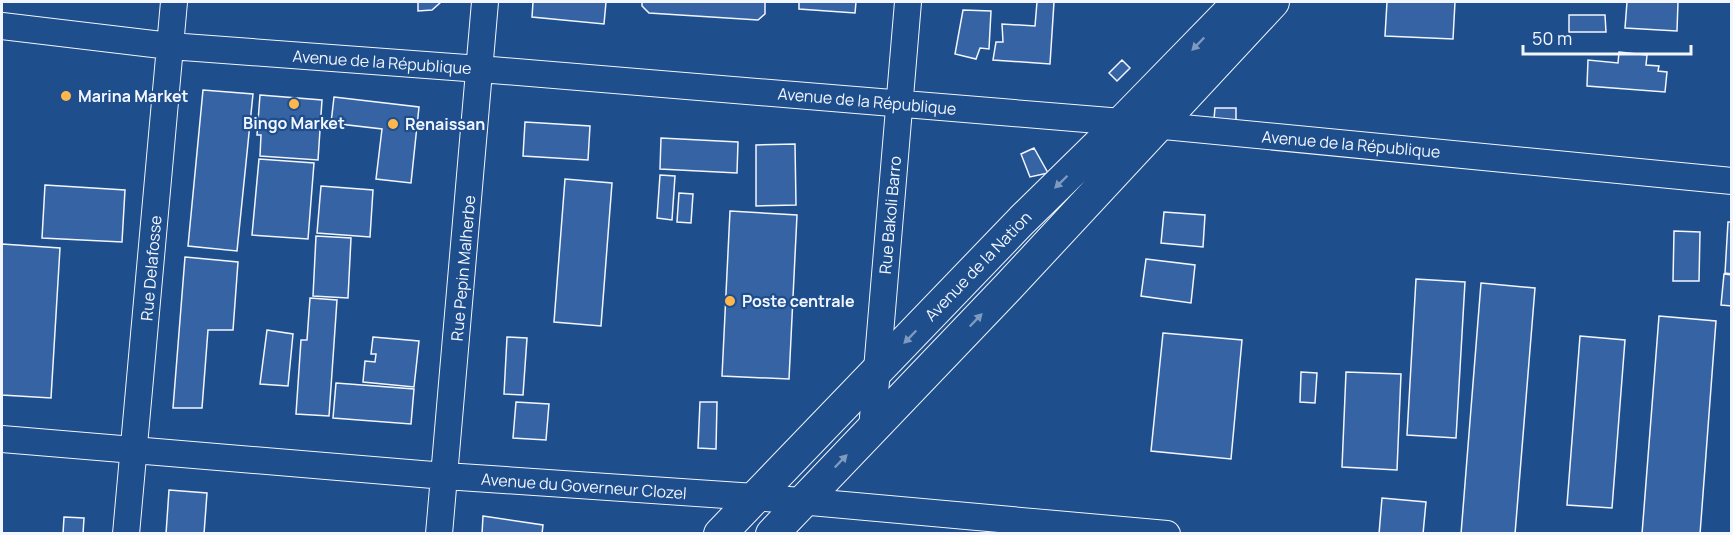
<svg xmlns="http://www.w3.org/2000/svg" width="1733" height="535" font-family="Manrope,sans-serif">
	<style>
		.building { fill: #3563a3; stroke: #f2f6ff; stroke-width: 1.5 }
		.lines { fill: none; stroke-linecap: round; stroke-linejoin: round }
		.minor-casing { stroke: #f2f6ff; stroke-width: 28 }
		.major-casing { stroke: #f2f6ff; stroke-width: 34 }
		.minor { stroke: #1f4e8c; stroke-width: 26 }
		.major { stroke: #1f4e8c; stroke-width: 32 }
		.oneway { fill: #7e9ac0 }
		.poi-dot { fill: #ffb74d; stroke: #1f4e8c; stroke-width: 2 }
		.labels { text-anchor: middle; stroke-width: 4.5; stroke-linejoin: round; paint-order: stroke }
		.street-label { font-size: 16px; fill: #f2f6ff; stroke: #1f4e8c }
		.poi-label { font-size: 16px; font-weight: bold; fill: #f2f6ff; stroke: #1f4e8c; text-anchor: start }
	</style>
	<rect width="100%" height="100%" fill="#1f4e8c"/>
	<path class="building" d="M 418,2 L 441,2 L 432,10 L 418,11 Z
		M 533,2 L 606,2 L 604,24 L 532,17 Z
		M 642,2 L 765,2 L 765,14 L 758,20 L 649,13 L 642,6 Z
		M 799,2 L 856,2 L 855,13 L 799,9 Z
		M 1037,2 L 1054,2 L 1050,64 L 993,60 L 996,42 L 1003,42 L 1002,24 L 1035,26 Z
		M 1387,2 L 1455,2 L 1453,39 L 1385,36 Z
		M 1627,2 L 1678,2 L 1677,31 L 1625,28 Z
		M 963,10 L 991,11 L 989,49 L 980,48 L 976,59 L 955,54 Z
		M 1569,15 L 1605,15 L 1606,32 L 1569,32 Z
		M 1619,52 L 1647,55 L 1646,65 L 1659,66 L 1658,71 L 1667,72 L 1665,92 L 1587,86 L 1588,60 L 1618,63 Z
		M 1122,60 L 1130,68 L 1117,81 L 1109,73 Z
		M 203,90 L 253,94 L 237,251 L 188,246 Z
		M 260,95 L 322,100 L 318,160 L 260,156 L 261,135 L 257,135 Z
		M 334,97 L 419,107 L 411,183 L 376,179 L 382,129 L 331,123 Z
		M 1215,108 L 1236,108 L 1236,120 L 1214,119 Z
		M 525,122 L 590,126 L 588,160 L 523,156 Z
		M 661,138 L 738,142 L 737,173 L 660,169 Z
		M 795,144 L 796,205 L 756,206 L 756,145 Z
		M 1034,148 L 1048,173 L 1030,177 L 1021,154 Z
		M 259,159 L 314,163 L 308,239 L 252,235 Z
		M 660,175 L 675,176 L 672,220 L 657,218 Z
		M 565,179 L 612,183 L 601,326 L 554,322 Z
		M 45,185 L 125,190 L 122,242 L 42,238 Z
		M 321,186 L 373,190 L 370,237 L 317,233 Z
		M 679,193 L 693,194 L 691,223 L 677,222 Z
		M 730,211 L 797,215 L 789,379 L 722,376 Z
		M 1164,212 L 1205,215 L 1203,247 L 1161,243 Z
		M 1728,222 L 1732,222 L 1732,274 L 1725,273 Z
		M 1674,231 L 1700,232 L 1699,281 L 1673,281 Z
		M 316,236 L 351,238 L 348,298 L 313,296 Z
		M 2,244 L 60,248 L 51,398 L 2,395 Z
		M 185,257 L 238,262 L 233,330 L 208,330 L 202,408 L 173,408 Z
		M 1146,259 L 1195,265 L 1191,303 L 1141,296 Z
		M 1724,274 L 1732,275 L 1732,306 L 1721,305 Z
		M 1416,279 L 1465,282 L 1456,438 L 1407,435 Z
		M 1481,283 L 1535,288 L 1515,534 L 1461,534 Z
		M 310,298 L 337,300 L 329,416 L 296,414 L 301,340 L 307,340 Z
		M 1659,316 L 1716,321 L 1700,534 L 1642,534 Z
		M 267,330 L 293,334 L 288,386 L 260,384 Z
		M 1163,333 L 1242,340 L 1231,459 L 1151,451 Z
		M 1580,336 L 1625,340 L 1612,508 L 1567,505 Z
		M 373,337 L 419,341 L 414,387 L 363,382 L 365,361 L 375,362 L 376,354 L 371,354 Z
		M 507,337 L 527,338 L 523,395 L 504,394 Z
		M 1301,372 L 1317,373 L 1315,403 L 1300,402 Z
		M 1346,372 L 1401,374 L 1397,470 L 1342,467 Z
		M 336,383 L 414,389 L 411,424 L 333,418 Z
		M 516,402 L 549,404 L 546,440 L 513,438 Z
		M 700,402 L 717,402 L 716,449 L 698,448 Z
		M 169,490 L 207,493 L 204,534 L 166,534 Z
		M 1382,498 L 1426,502 L 1423,534 L 1379,534 Z
		M 483,516 L 543,525 L 542,534 L 482,534 Z
		M 64,517 L 84,518 L 83,534 L 63,534 Z"/>
	<g class="lines">
		<defs>
			<path id="minor" d="M 2,26 L 170,46 L 480,69 L 1122,122 L 1732,181
				M 872,429 L 908,2
				M 2,439 L 445,476 L 755,497 L 1167,534
				M 126,534 L 174,2
				M 439,534 L 485,2"/>
			<path id="major" d="M 720,534 L 1022,220 L 1122,122 L 1239,2
				M 772,534 L 1009,286 L 1273,2"/>
		</defs>
		<use href="#minor" class="minor-casing"/>
		<use href="#major" class="major-casing"/>
		<use href="#minor" class="minor"/>
		<use href="#major" class="major"/>
	</g>
	<defs><path id="oneway-solid" d="M-6-.8H1V-3.2L6.5 0L1 3.2V.8H-6Z" transform="scale(1.5)"/></defs>
	<g class="oneway">
		<use href="#oneway-solid" transform="translate(1198 44) rotate(134)"/>
		<use href="#oneway-solid" transform="translate(1061 182) rotate(136)"/>
		<use href="#oneway-solid" transform="translate(976 320) rotate(-46)"/>
		<use href="#oneway-solid" transform="translate(910 337) rotate(134)"/>
		<use href="#oneway-solid" transform="translate(841 461) rotate(-46)"/>
	</g>
	<g class="poi-dot">
		<circle cx="66" cy="96" r="6"/>
		<circle cx="294" cy="104" r="6"/>
		<circle cx="393" cy="124" r="6"/>
		<circle cx="730" cy="301" r="6"/>
	</g>
	<g class="labels">
		<g class="street-label">
			<text transform="translate(382 62) rotate(4)" y="6">Avenue de la République</text>
			<text transform="translate(867 101) rotate(5)" y="6">Avenue de la République</text>
			<text transform="translate(1351 144) rotate(5)" y="6">Avenue de la République</text>
			<text transform="translate(890 215) rotate(-85)" y="6">Rue Bakoli Barro</text>
			<text transform="translate(978 266) rotate(-46)" y="6">Avenue de la Nation</text>
			<text transform="translate(151 268) rotate(-85)" y="6">Rue Delafosse</text>
			<text transform="translate(463 268) rotate(-85)" y="6">Rue Pepin Malherbe</text>
			<text transform="translate(584 486) rotate(4)" y="6">Avenue du Governeur Clozel</text>
		</g>
		<g class="poi-label">
			<text x="78" y="102">Marina Market</text>
			<text x="294" y="129" text-anchor="middle">Bingo Market</text>
			<text x="405" y="130">Renaissan</text>
			<text x="742" y="307">Poste centrale</text>
		</g>
	</g>
	<rect width="1733" height="535" fill="none" stroke="#f2f6ff" stroke-width="6"/>
	<path d="M1523 45v9h168v-9" fill="none" stroke="#f2f6ff" stroke-width="3"/>
	<text x="1532" y="45" font-size="18" fill="#f2f6ff" stroke="#1f4e8c" stroke-width="4.5" paint-order="stroke">50 m</text>
</svg>
